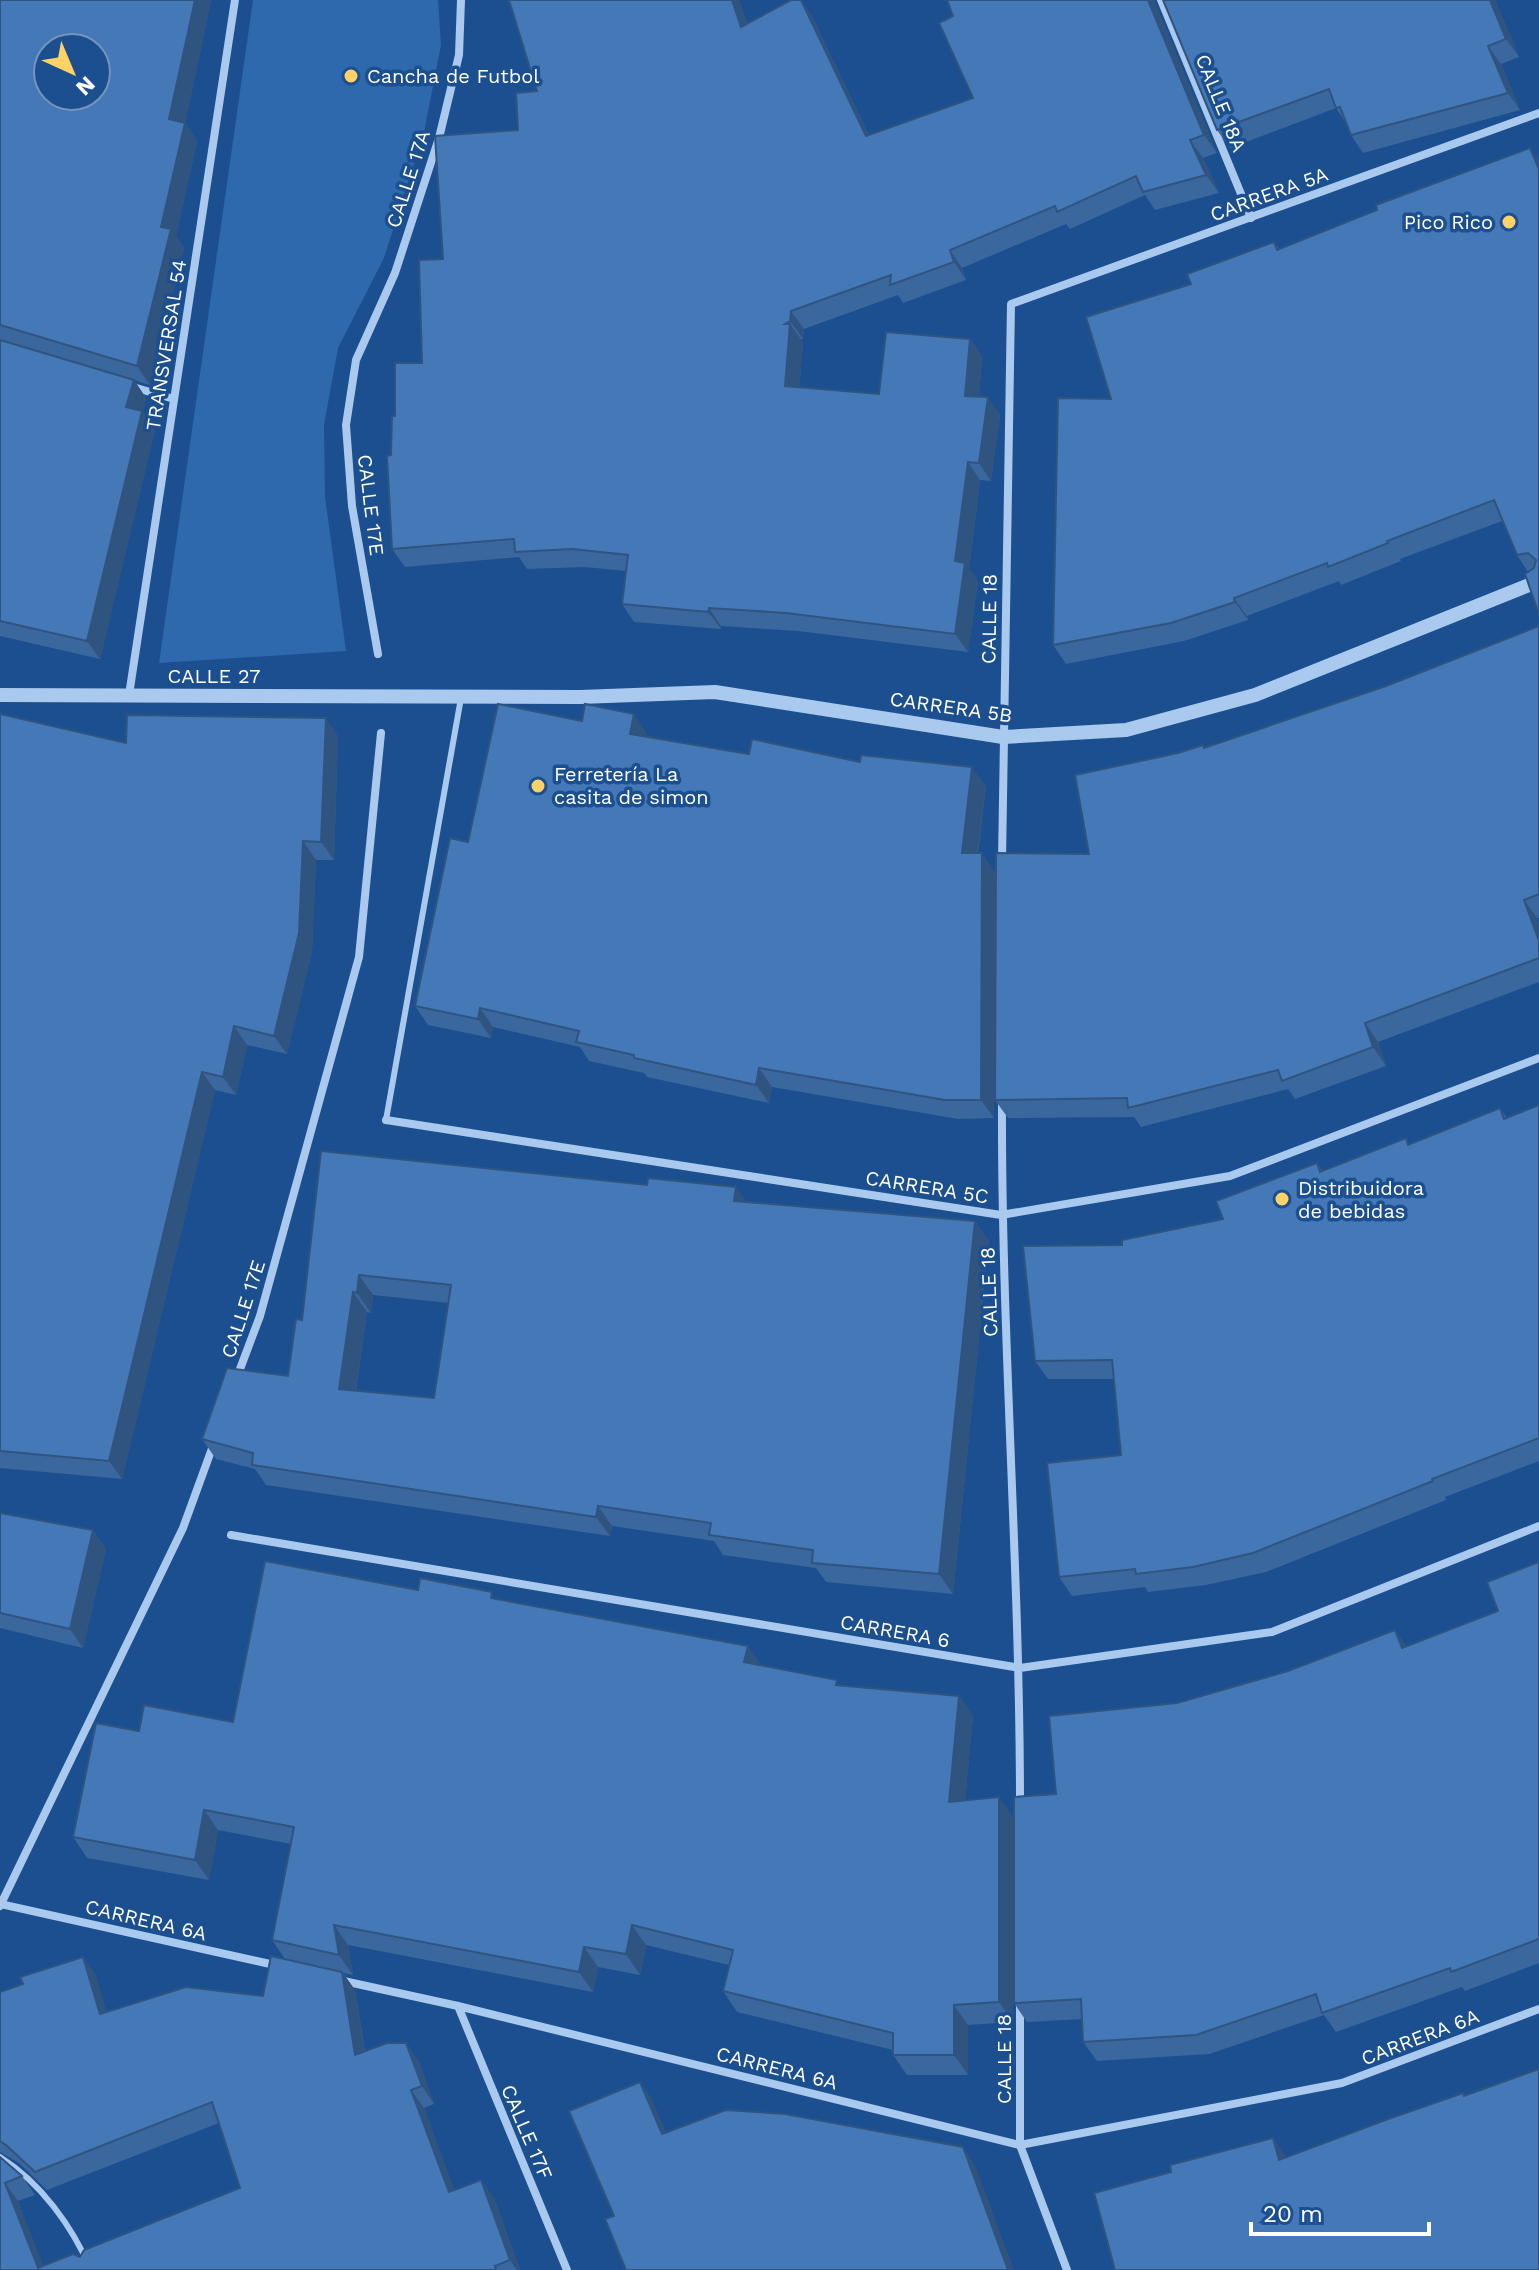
<svg xmlns="http://www.w3.org/2000/svg" width="1539" height="2270" font-family="'Work Sans',sans-serif">
	<style>
		.green { fill: #2e69ad }
		.lines { fill: none; stroke-linecap: round; stroke-linejoin: round }
		.service { stroke: #a9c9ee; stroke-width: 6 }
		.minor { stroke: #a9c9ee; stroke-width: 8 }
		.tertiary { stroke: #a9c9ee; stroke-width: 14 }
		.wall { fill: #3a679d; fill-rule: evenodd }
		.shaded-wall { fill: #305480 }
		.building { fill: #4478b7; stroke: #305480; stroke-width: 2; fill-rule: evenodd }
		.poi-dot { fill: #ffd166; stroke: #1b4f8f; stroke-width: 3 }
		.labels { text-anchor: middle; stroke-width: 7; stroke-linejoin: round; paint-order: stroke }
		.poi-label { font-size: 20px; fill: #fff; stroke: #1b4f8f; text-anchor: start }
		.street-label { font-size: 20px; fill: #fff; stroke: #1b4f8f }
	</style>
	<rect width="100%" height="100%" fill="#1b4f8f"/>
	<path class="green" d="M 253,0 L 438,0 L 441,45 L 424,132 L 384,258 L 338,348 L 324,425 L 325,497 L 346,651 L 159,663 Z"/>
	<g class="lines">
		<path class="service" d="M 386,1120 L 461,698
			M 0,2157 C 41,2183 72,2226 91,2270"/>
		<path class="minor" d="M 1161,0 L 1251,218
			M 133,387 L 174,399
			M 378,654 L 352,506 L 346,425 L 356,360 L 395,273 L 439,138 L 459,55 L 461,0
			M 129,695 L 235,0
			M 1002,861 L 1011,304 L 1539,113
			M 1002,1099 C 1001,1334 1020,1569 1020,1805
			M 386,1120 L 1001,1215 L 1230,1176 L 1539,1058
			M 237,1377 L 260,1316 L 359,957 L 381,733
			M 231,1535 L 1020,1668 L 1272,1632 L 1539,1526
			M 0,1904 L 279,1966
			M 0,1906 L 183,1528 L 214,1443
			M 339,1980 L 458,2006 L 1020,2145 L 1342,2083 L 1539,2009
			M 1020,2003 L 1020,2145 L 1067,2270
			M 458,2006 L 567,2270"/>
		<path class="tertiary" d="M 0,695 L 580,697 L 715,692 L 1003,737 L 1126,730 L 1255,695 L 1539,581"/>
	</g>
	<path class="wall" d="M 0,0 L 211,0 L 185,123 L 197,141 L 176,236 L 184,248 L 150,385 L 2,340 L 134,380 L 146,398 L 143,412 L 155,429 L 100,659 L 0,636 Z
		M 509,0 L 739,0 L 747,24 L 811,14 L 869,135 L 973,98 L 953,16 L 947,0 L 1155,0 L 1155,3 L 1217,153 L 1203,158 L 1219,193 L 1155,210 L 1145,195 L 1070,229 L 1066,224 L 962,268 L 966,280 L 903,303 L 898,295 L 804,329 L 803,339 L 801,340 L 803,342 L 799,388 L 879,394 L 970,339 L 982,356 L 979,396 L 1000,415 L 991,481 L 980,480 L 969,569 L 978,581 L 968,652 L 798,631 L 721,626 L 721,629 L 634,622 L 622,604 L 626,571 L 585,567 L 527,569 L 519,557 L 405,567 L 392,549 L 391,455 L 395,416 L 422,363 L 443,259 L 518,130 L 537,91 Z
		M 1495,0 L 1519,57 L 1501,64 L 1520,110 L 1363,153 L 1351,135 L 1346,123 L 1336,108 L 1230,148 L 1217,130 Z
		M 1530,148 L 1539,161 L 1539,614 L 1528,572 L 1517,555 L 1502,521 L 1400,559 L 1401,561 L 1341,585 L 1339,581 L 1247,616 L 1248,620 L 1184,641 L 1066,664 L 1053,645 L 1111,399 L 1191,284 L 1274,242 L 1279,249 Z
		M 1539,626 L 1539,918 L 1537,918 L 1539,924 L 1539,982 L 1378,1042 L 1386,1066 L 1295,1099 L 1288,1089 L 1141,1127 L 1134,1117 L 1008,1118 L 995,1100 L 1089,854 L 1178,753 L 1203,745 L 1206,748 L 1386,686 Z
		M 0,714 L 126,743 L 338,736 L 334,860 L 316,860 L 312,951 L 287,1054 L 247,1045 L 236,1095 L 215,1090 L 122,1479 L 0,1468 Z
		M 647,733 L 647,736 L 749,754 L 860,762 L 986,786 L 978,853 L 995,872 L 994,1118 L 958,1119 L 772,1087 L 769,1103 L 647,1077 L 644,1073 L 589,1061 L 580,1047 L 493,1027 L 491,1038 L 428,1025 L 415,1006 L 468,842 Z
		M 1539,1105 L 1539,1461 L 1445,1497 L 1446,1500 L 1266,1572 L 1206,1585 L 1148,1592 L 1145,1587 L 1072,1596 L 1059,1577 L 1121,1455 L 1114,1379 L 1048,1379 L 1035,1361 L 1122,1245 L 1223,1219 L 1317,1163 L 1322,1171 L 1410,1144 L 1500,1108 L 1507,1118 Z
		M 321,1151 L 647,1185 L 736,1187 L 746,1202 L 975,1221 L 989,1241 L 953,1594 L 826,1582 L 816,1568 L 723,1555 L 714,1541 L 612,1526 L 610,1536 L 266,1485 L 255,1469 L 216,1459 L 202,1439 L 288,1376 L 302,1320 ZM 373,1295 L 449,1303 L 434,1398 L 356,1390 L 367,1312 L 371,1313 Z
		M 0,1513 L 93,1530 L 106,1549 L 83,1648 L 0,1628 Z
		M 1539,1562 L 1539,1963 L 1465,1991 L 1462,1987 L 1336,2032 L 1324,2015 L 1209,2054 L 1097,2061 L 1083,2042 L 1082,2019 L 1027,2022 L 1014,2003 L 1056,1794 L 1177,1703 L 1288,1671 L 1395,1630 L 1406,1646 L 1498,1611 Z
		M 418,1590 L 497,1599 L 841,1686 L 959,1696 L 973,1716 L 965,1800 L 1013,1817 L 1013,2022 L 968,2025 L 968,2075 L 907,2075 L 893,2055 L 893,2050 L 737,2012 L 723,1991 L 729,1965 L 646,1945 L 640,1975 L 598,1967 L 593,1992 L 348,1945 L 353,1975 L 343,1973 L 355,1990 L 365,2051 L 406,2043 L 419,2062 L 434,2104 L 424,2108 L 454,2190 L 494,2198 L 520,2270 L 0,2270 L 0,2157 L 22,2176 L 35,2195 L 18,2201 L 43,2266 L 80,2257 L 240,2188 L 219,2123 L 47,2190 L 19,2163 L 0,2152 L 0,1992 L 23,1984 L 83,1957 L 96,1976 L 106,2012 L 263,1996 L 285,1959 L 272,1940 L 291,1844 L 218,1830 L 209,1880 L 87,1858 L 73,1837 L 139,1731 L 233,1722 Z"/>
	<path class="shaded-wall" d="M 195,0 L 211,0 L 185,123 L 197,141 L 176,236 L 184,248 L 150,385 L 137,366 L 161,227 L 169,119 Z
		M 732,0 L 739,0 L 754,45 L 741,27 Z
		M 801,0 L 811,14 L 878,154 L 866,136 Z
		M 1148,0 L 1155,0 L 1155,3 L 1217,153 L 1204,135 Z
		M 1490,0 L 1495,0 L 1519,57 L 1506,39 Z
		M 1488,46 L 1501,64 L 1520,110 L 1508,93 Z
		M 1190,140 L 1203,158 L 1219,193 L 1206,175 Z
		M 1530,148 L 1539,161 L 1539,169 Z
		M 950,250 L 962,268 L 966,280 L 954,262 Z
		M 791,311 L 804,329 L 803,339 L 790,321 Z
		M 790,324 L 803,342 L 798,404 L 785,386 Z
		M 970,339 L 982,356 L 978,414 L 965,396 Z
		M 134,380 L 146,398 L 143,412 L 155,429 L 100,659 L 87,641 L 126,407 Z
		M 988,397 L 1000,415 L 991,481 L 979,463 Z
		M 968,462 L 980,480 L 969,569 L 978,581 L 968,652 L 955,634 L 955,561 Z
		M 1234,598 L 1247,616 L 1248,620 L 1235,602 Z
		M 709,608 L 721,626 L 721,629 L 708,612 Z
		M 634,714 L 647,733 L 644,752 L 630,734 Z
		M 326,718 L 338,736 L 334,860 L 321,842 Z
		M 972,767 L 986,786 L 975,871 L 962,853 Z
		M 303,841 L 316,860 L 312,951 L 287,1054 L 274,1036 Z
		M 982,853 L 995,872 L 994,1118 L 981,1100 Z
		M 1524,900 L 1537,918 L 1539,924 L 1539,941 Z
		M 480,1008 L 493,1027 L 491,1038 L 478,1019 Z
		M 1365,1023 L 1378,1042 L 1386,1066 L 1373,1047 Z
		M 234,1026 L 247,1045 L 236,1095 L 223,1077 Z
		M 759,1068 L 772,1087 L 769,1103 L 756,1085 Z
		M 202,1072 L 215,1090 L 122,1479 L 109,1461 Z
		M 736,1187 L 750,1207 L 734,1201 Z
		M 975,1221 L 989,1241 L 953,1594 L 939,1574 Z
		M 359,1275 L 373,1295 L 371,1313 L 357,1293 Z
		M 353,1292 L 367,1312 L 353,1408 L 339,1389 Z
		M 598,1506 L 612,1526 L 610,1536 L 596,1517 Z
		M 93,1530 L 106,1549 L 83,1648 L 70,1629 Z
		M 1395,1630 L 1408,1649 L 1402,1648 Z
		M 748,1646 L 762,1666 L 744,1662 Z
		M 959,1696 L 973,1716 L 963,1822 L 949,1802 Z
		M 999,1797 L 1013,1817 L 1013,2022 L 999,2002 Z
		M 204,1810 L 218,1830 L 209,1880 L 195,1860 Z
		M 334,1925 L 348,1945 L 353,1975 L 339,1955 Z
		M 632,1925 L 646,1945 L 640,1975 L 626,1954 Z
		M 584,1947 L 598,1967 L 593,1992 L 579,1972 Z
		M 83,1957 L 96,1976 L 112,2032 L 100,2014 Z
		M 342,1972 L 355,1990 L 368,2073 L 355,2055 Z
		M 954,2005 L 968,2025 L 968,2075 L 954,2055 Z
		M 406,2043 L 419,2062 L 434,2104 L 422,2086 Z
		M 640,2082 L 652,2099 L 674,2152 L 662,2134 Z
		M 411,2090 L 424,2108 L 462,2210 L 449,2192 Z
		M 1273,2138 L 1286,2156 L 1292,2178 L 1279,2160 Z
		M 963,2147 L 975,2165 L 1014,2270 L 1008,2270 Z
		M 481,2180 L 494,2198 L 520,2270 L 517,2270 L 510,2260 Z
		M 5,2183 L 18,2201 L 45,2270 L 38,2268 Z"/>
	<path class="building" d="M 0,0 L 195,0 L 169,119 L 185,123 L 161,227 L 171,229 L 137,366 L 0,325 ZM 48,48 L 96,48 L 96,96 L 48,96 Z
		M 509,0 L 732,0 L 741,27 L 791,0 L 801,0 L 866,136 L 973,98 L 939,23 L 953,16 L 947,0 L 1148,0 L 1204,135 L 1190,140 L 1206,175 L 1143,192 L 1136,176 L 1057,212 L 1055,206 L 950,250 L 954,262 L 890,285 L 891,275 L 791,311 L 790,321 L 785,324 L 790,324 L 785,386 L 879,394 L 886,332 L 970,339 L 965,396 L 988,397 L 979,463 L 968,462 L 955,561 L 965,563 L 955,634 L 786,613 L 709,608 L 708,612 L 622,604 L 628,555 L 572,549 L 515,552 L 514,539 L 392,549 L 387,456 L 391,455 L 392,416 L 395,416 L 395,363 L 422,363 L 419,260 L 443,259 L 435,136 L 518,130 L 516,93 L 537,91 Z
		M 1163,0 L 1490,0 L 1506,39 L 1488,46 L 1508,93 L 1351,135 L 1340,107 L 1336,108 L 1329,89 L 1217,130 Z
		M 1530,148 L 1539,169 L 1539,614 L 1525,574 L 1534,568 L 1536,560 L 1528,553 L 1517,555 L 1494,500 L 1387,541 L 1388,543 L 1328,567 L 1327,563 L 1234,598 L 1235,602 L 1171,623 L 1053,645 L 1058,398 L 1111,399 L 1086,317 L 1191,284 L 1187,274 L 1274,242 L 1277,250 L 1377,210 L 1376,205 Z
		M 0,340 L 134,380 L 126,407 L 142,411 L 87,641 L 0,621 Z
		M 1539,626 L 1539,894 L 1524,900 L 1539,941 L 1539,958 L 1365,1023 L 1373,1047 L 1282,1081 L 1278,1070 L 1128,1108 L 1127,1098 L 995,1100 L 996,853 L 1089,854 L 1075,775 L 1178,753 L 1203,745 L 1204,748 L 1386,686 Z
		M 498,704 L 582,721 L 585,704 L 634,714 L 630,734 L 749,754 L 752,739 L 860,762 L 861,755 L 972,767 L 962,853 L 982,853 L 981,1100 L 945,1100 L 759,1068 L 756,1085 L 634,1058 L 634,1055 L 576,1042 L 579,1031 L 480,1008 L 478,1019 L 415,1006 L 450,838 L 468,842 Z
		M 0,714 L 126,743 L 127,715 L 326,718 L 321,842 L 303,841 L 299,933 L 274,1036 L 234,1026 L 223,1077 L 202,1072 L 109,1461 L 0,1451 Z
		M 1539,1105 L 1539,1438 L 1432,1479 L 1433,1481 L 1253,1553 L 1193,1567 L 1136,1574 L 1135,1569 L 1059,1577 L 1047,1463 L 1121,1455 L 1112,1360 L 1035,1361 L 1023,1246 L 1122,1245 L 1122,1240 L 1223,1219 L 1216,1201 L 1317,1163 L 1320,1172 L 1406,1138 L 1408,1145 L 1500,1108 L 1504,1119 Z
		M 321,1151 L 647,1185 L 648,1178 L 736,1187 L 734,1201 L 975,1221 L 939,1574 L 812,1563 L 813,1550 L 709,1535 L 711,1523 L 598,1506 L 596,1517 L 252,1465 L 253,1453 L 202,1439 L 227,1368 L 288,1376 L 296,1319 L 302,1320 ZM 359,1275 L 451,1285 L 434,1398 L 339,1389 L 353,1292 L 357,1293 Z
		M 0,1513 L 93,1530 L 70,1629 L 0,1613 Z
		M 265,1561 L 418,1590 L 420,1578 L 492,1592 L 491,1598 L 748,1646 L 744,1662 L 837,1680 L 836,1685 L 959,1696 L 949,1802 L 999,1797 L 999,2002 L 954,2005 L 954,2055 L 893,2055 L 893,2033 L 723,1991 L 733,1950 L 632,1925 L 626,1954 L 584,1947 L 579,1972 L 334,1925 L 339,1955 L 272,1940 L 294,1827 L 204,1810 L 195,1860 L 73,1837 L 96,1723 L 139,1731 L 144,1705 L 233,1722 Z
		M 1539,1562 L 1539,1939 L 1451,1972 L 1450,1968 L 1322,2013 L 1316,1994 L 1196,2035 L 1083,2042 L 1081,1999 L 1014,2003 L 1014,1797 L 1056,1794 L 1049,1716 L 1177,1703 L 1288,1671 L 1395,1630 L 1402,1648 L 1498,1611 L 1487,1582 Z
		M 271,1956 L 342,1972 L 355,2055 L 387,2043 L 406,2043 L 422,2086 L 411,2090 L 449,2192 L 481,2180 L 510,2260 L 495,2266 L 496,2270 L 0,2270 L 0,2157 L 22,2176 L 5,2183 L 38,2268 L 73,2254 L 80,2257 L 84,2250 L 240,2188 L 212,2102 L 35,2172 L 6,2145 L 0,2141 L 0,1992 L 23,1984 L 20,1977 L 83,1957 L 100,2014 L 186,1987 L 263,1996 Z
		M 1539,2069 L 1539,2270 L 1115,2270 L 1094,2193 L 1171,2172 L 1170,2165 L 1273,2138 L 1279,2160 L 1391,2118 L 1463,2093 L 1464,2096 Z
		M 640,2082 L 662,2134 L 726,2110 L 785,2114 L 963,2147 L 1008,2270 L 626,2270 L 605,2219 L 614,2216 L 569,2111 Z"/>
	<g class="poi-dot">
		<circle cx="351" cy="76" r="8"/>
		<circle cx="1509" cy="222" r="8"/>
		<circle cx="538" cy="786" r="8"/>
		<circle cx="1282" cy="1199" r="8"/>
	</g>
	<g class="labels">
		<g class="poi-label">
			<text x="367" y="83">Cancha de Futbol</text>
			<text x="1493" y="229" text-anchor="end">Pico Rico</text>
			<text x="554" y="781">Ferretería La<tspan x="554" dy="23">casita de simon</tspan></text>
			<text x="1298" y="1195">Distribuidora<tspan x="1298" dy="23">de bebidas</tspan></text>
		</g>
		<g class="street-label">
			<text transform="translate(1221 103) rotate(68)" y="7">CALLE 18A</text>
			<text transform="translate(408 179) rotate(-72)" y="7">CALLE 17A</text>
			<text transform="translate(1269 194) rotate(-20)" y="7">CARRERA 5A</text>
			<text transform="translate(166 345) rotate(-81)" y="7">TRANSVERSAL 54</text>
			<text transform="translate(371 505) rotate(83)" y="7">CALLE 17E</text>
			<text transform="translate(989 619) rotate(-89)" y="7">CALLE 18</text>
			<text x="214" y="683">CALLE 27</text>
			<text transform="translate(951 707) rotate(8)" y="7">CARRERA 5B</text>
			<text transform="translate(927 1187) rotate(9)" y="7">CARRERA 5C</text>
			<text transform="translate(989 1292) rotate(-92)" y="7">CALLE 18</text>
			<text transform="translate(243 1309) rotate(-72)" y="7">CALLE 17E</text>
			<text transform="translate(895 1631) rotate(10)" y="7">CARRERA 6</text>
			<text transform="translate(146 1920) rotate(13)" y="7">CARRERA 6A</text>
			<text transform="translate(1420 2037) rotate(-21)" y="7">CARRERA 6A</text>
			<text transform="translate(1004 2059) rotate(-90)" y="7">CALLE 18</text>
			<text transform="translate(777 2068) rotate(14)" y="7">CARRERA 6A</text>
			<text transform="translate(527 2132) rotate(67)" y="7">CALLE 17F</text>
		</g>
	</g>
	<g transform="translate(72 72) rotate(136)"><circle r="38" fill="#1b4f8f" stroke="#7695bc" stroke-width="2"/>
	<path d="M0-6L14 30L0 20L-14 30Z" fill="#ffd166"/>
	<text y="-12" font-size="22" font-weight="bold" text-anchor="middle" fill="#ffffff">N</text>
	</g>
	<path d="M1251 2222v12h178v-12" fill="none" stroke="#ffffff" stroke-width="4"/>
	<text x="1263" y="2222" font-size="24" fill="#ffffff" stroke="#1b4f8f" stroke-width="6" paint-order="stroke">20 m</text>
</svg>
